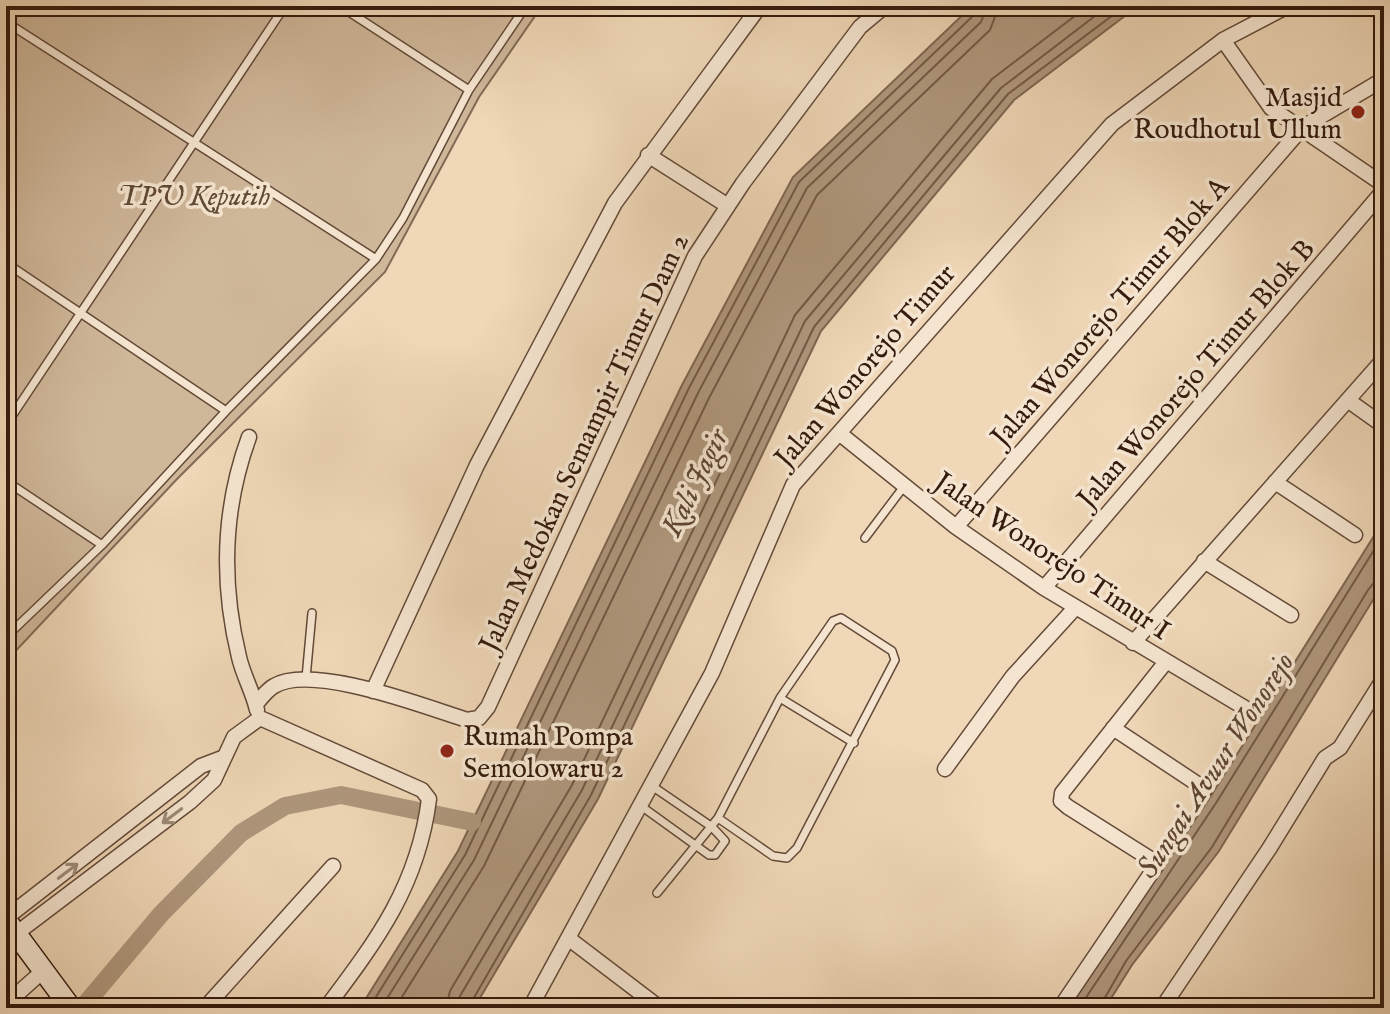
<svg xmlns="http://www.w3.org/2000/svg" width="1390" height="1014" font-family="'IM FELL English',serif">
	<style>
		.green { fill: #cfb79a; stroke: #826954; stroke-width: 2 }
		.water { fill: #af977d; stroke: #7e6550; stroke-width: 2 }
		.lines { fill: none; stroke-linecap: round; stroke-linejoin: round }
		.shore { stroke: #725945; stroke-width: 2 }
		.canal { stroke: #af977d; stroke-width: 18 }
		.lane-casing { stroke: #634a38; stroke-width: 10 }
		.street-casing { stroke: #634a38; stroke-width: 17 }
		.secondary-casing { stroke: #341b0d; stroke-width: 23 }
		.lane { stroke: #f5e5d0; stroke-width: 7 }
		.street { stroke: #f5e5d0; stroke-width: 14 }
		.secondary { stroke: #f5e5d0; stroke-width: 20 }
		.oneway { stroke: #9e8a78 }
		.poi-dot { fill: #8f2418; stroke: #f5e5d0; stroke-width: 3 }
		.labels { text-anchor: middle; stroke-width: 7; stroke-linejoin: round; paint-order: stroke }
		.poi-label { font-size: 28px; fill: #341b0d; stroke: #f5e5d0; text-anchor: end }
		.park-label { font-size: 28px; font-style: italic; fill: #624a37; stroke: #f5e5d0 }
		.street-label { font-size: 28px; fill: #341b0d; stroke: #f5e5d0 }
		.water-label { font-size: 30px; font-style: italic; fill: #5f4634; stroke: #f5e5d0 }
	</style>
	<rect width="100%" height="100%" fill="#efd7b7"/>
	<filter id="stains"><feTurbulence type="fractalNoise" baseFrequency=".0025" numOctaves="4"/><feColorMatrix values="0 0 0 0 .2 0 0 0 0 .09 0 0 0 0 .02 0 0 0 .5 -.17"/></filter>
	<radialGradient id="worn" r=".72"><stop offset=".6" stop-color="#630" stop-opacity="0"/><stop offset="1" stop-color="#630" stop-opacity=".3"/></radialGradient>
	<path class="green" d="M 6,6 L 542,6 L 479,97 L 385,272 L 177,479 L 10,657 L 6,652 Z"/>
	<path class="water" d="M 972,6 L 1138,6 L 1014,100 L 821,331 L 598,799 L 474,1008 L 360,1008 L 458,851 L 682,385 L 793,177 Z
		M 1384,520 L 1384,582 L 1219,851 L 1132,965 L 1105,1008 L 1069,1008 L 1209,799 Z"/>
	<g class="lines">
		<path class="shore" d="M 369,1008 L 465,855 L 689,388 L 799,182 L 974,15 L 977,6
			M 381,1008 L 474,860 L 698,393 L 807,188 L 981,22 L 987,6
			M 395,1008 L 484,866 L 709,398 L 817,195 L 990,30 L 999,6
			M 446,1008 L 450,991 L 572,785 L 795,315 L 992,79 L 1088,6
			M 458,1008 L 460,996 L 582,790 L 805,321 L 1001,88 L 1108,6
			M 468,1008 L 591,795 L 814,327 L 1008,94 L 1125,6
			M 1079,1008 L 1216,803 L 1384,534
			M 1099,1008 L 1126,961 L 1212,847 L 1368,590 L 1376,580 L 1384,578"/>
		<path class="canal" d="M 82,1008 L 161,914 L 241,833 L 285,806 L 341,795 L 472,822"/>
		<defs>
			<path id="lane" d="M 340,6 L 469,90
				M 6,22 L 376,259
				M 6,263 L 226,411
				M 6,425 L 285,6
				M 6,481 L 102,545
				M 865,538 L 905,485
				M 6,637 L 102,545 L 226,411 L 376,259 L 403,218 L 469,90 L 526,6
				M 306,678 L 312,613
				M 780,698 L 854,743
				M 641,806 L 709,855 L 715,855 L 725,841 L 712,827 L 652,786
				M 657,893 L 718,818 L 780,698 L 833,621 L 841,618 L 892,651 L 895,660 L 797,848 L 787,858 L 773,856 L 718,818"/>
			<path id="street" d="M 1223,40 L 1271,108 L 1384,185
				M 648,155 L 728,206
				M 1349,401 L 1384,426
				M 839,433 L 956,527 L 1044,588 L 1245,708
				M 249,437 C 223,508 221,583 239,657 C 243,675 253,692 257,710
				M 1275,482 L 1355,535
				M 956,527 L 1303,127 L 1384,79
				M 1204,561 L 1291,615
				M 1044,588 L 1384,190
				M 1133,643 L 1384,359
				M 373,691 L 477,465 L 615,203 L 760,6
				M 256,704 C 261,698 267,690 274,686 C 312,663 426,707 467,720 L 479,718 L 488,707 L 695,256 L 743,183 L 860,27 L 885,6
				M 260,718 L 422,790 L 429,799 C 418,886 377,940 326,1008
				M 1113,728 L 1205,789
				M 945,769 L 1013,676 L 1075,608
				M 6,918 L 201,766 L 222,758
				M 17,933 L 190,802 L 214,780 L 234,737 L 260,718
				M 568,938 L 660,1008
				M 6,1004 L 43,971
				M 205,1008 L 333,866
				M 530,1008 L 712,673 L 793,485 L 1112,124 L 1223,40 L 1288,6
				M 1060,1008 L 1156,866 L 1152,860 L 1068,807 L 1061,801 L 1062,793 L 1165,663
				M 1162,1008 L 1269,849 L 1325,758 L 1340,748 L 1384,678"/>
			<path id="secondary" d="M 6,920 L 71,1008"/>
		</defs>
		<use href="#lane" class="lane-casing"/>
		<use href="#street" class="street-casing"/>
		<use href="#secondary" class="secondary-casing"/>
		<use href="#lane" class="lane"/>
		<use href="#street" class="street"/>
		<use href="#secondary" class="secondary"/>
	</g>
	<defs><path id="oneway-shaft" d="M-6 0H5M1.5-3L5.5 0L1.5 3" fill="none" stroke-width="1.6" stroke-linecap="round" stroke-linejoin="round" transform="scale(2)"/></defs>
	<g class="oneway">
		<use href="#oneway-shaft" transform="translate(172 816) rotate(143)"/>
		<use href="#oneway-shaft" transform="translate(68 871) rotate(-37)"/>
	</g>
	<g class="poi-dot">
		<circle cx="1358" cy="112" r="8"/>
		<circle cx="447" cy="751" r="8"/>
	</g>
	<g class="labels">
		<g class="poi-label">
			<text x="1342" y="106">Masjid<tspan x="1342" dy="32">Roudhotul Ullum</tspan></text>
			<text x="463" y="745" text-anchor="start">Rumah Pompa<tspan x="463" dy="32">Semolowaru 2</tspan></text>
		</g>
		<g class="park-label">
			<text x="194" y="205">TPU Keputih</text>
		</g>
		<g class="street-label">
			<text transform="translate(1109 311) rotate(-49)" y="10">Jalan Wonorejo Timur Blok A</text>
			<text transform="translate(864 365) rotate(-49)" y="10">Jalan Wonorejo Timur</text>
			<text transform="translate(1195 373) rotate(-49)" y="10">Jalan Wonorejo Timur Blok B</text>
			<text transform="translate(583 442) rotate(-65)" y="10">Jalan Medokan Semampir Timur Dam 2</text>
			<text transform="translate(1053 555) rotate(34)" y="10">Jalan Wonorejo Timur I</text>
		</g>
		<g class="water-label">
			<text transform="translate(694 482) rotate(-64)" y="10">Kali Jagir</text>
			<text transform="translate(1215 765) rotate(-57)" y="10">Sungai Avuur Wonorejo</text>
		</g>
	</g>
	<rect width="1390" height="1014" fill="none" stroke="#efd7b7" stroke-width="32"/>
	<rect x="8" y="8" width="1374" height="998" fill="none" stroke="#341b0d" stroke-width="4"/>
	<rect x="16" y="16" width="1358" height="982" fill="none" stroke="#341b0d" stroke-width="2"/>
	<rect width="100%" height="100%" filter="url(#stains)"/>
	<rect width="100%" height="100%" fill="url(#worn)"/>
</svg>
